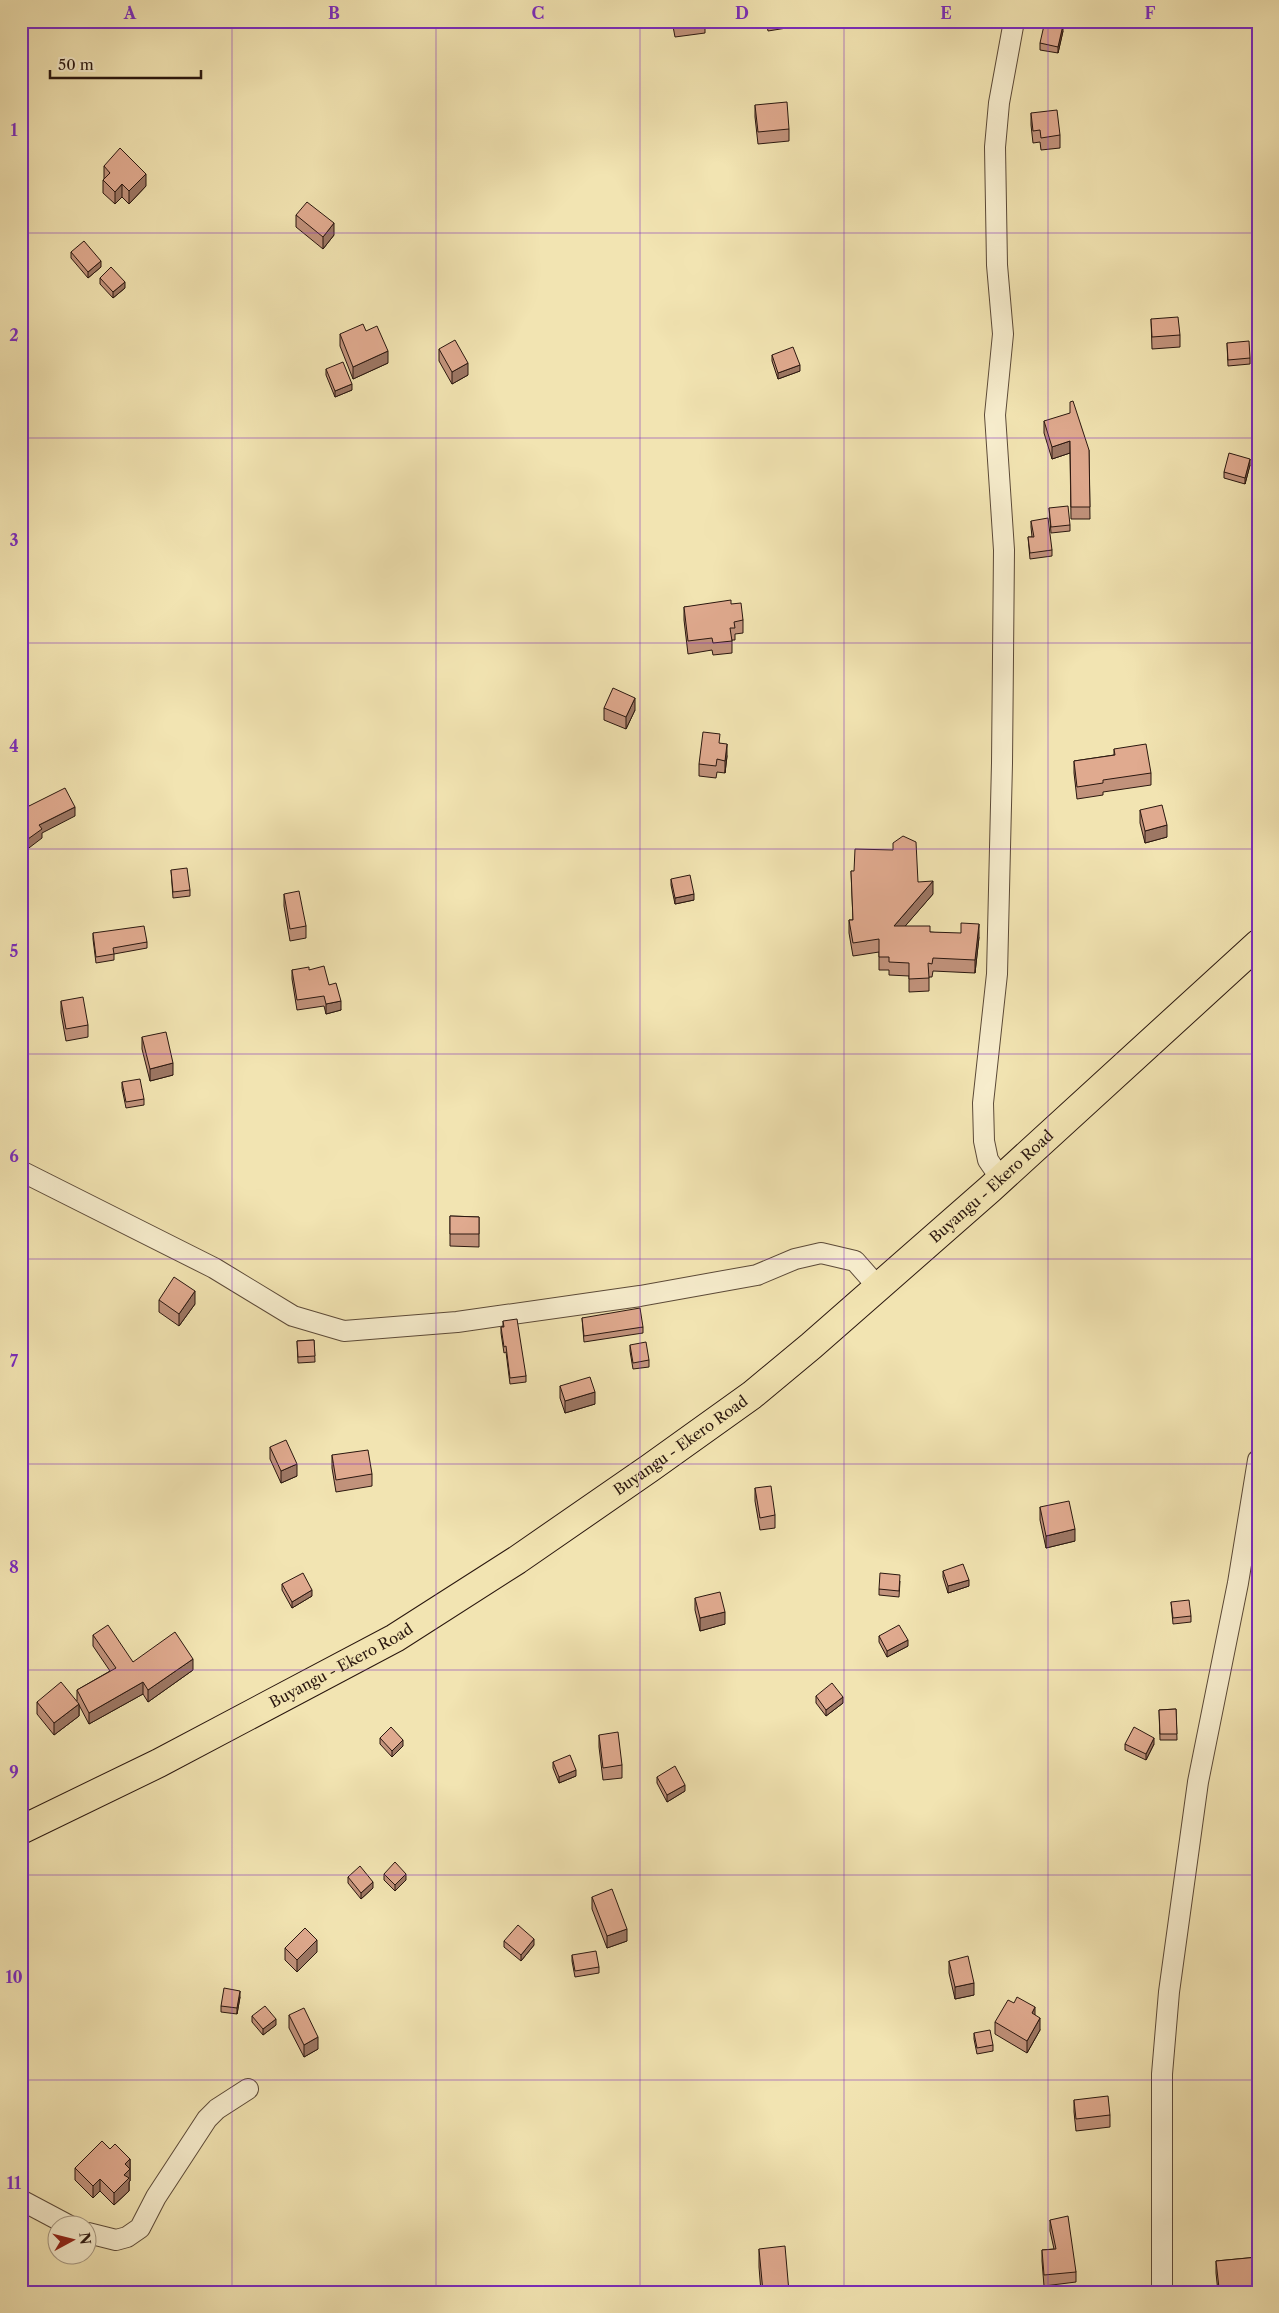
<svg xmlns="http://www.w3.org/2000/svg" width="1279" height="2313" font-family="'Libre Caslon Text',serif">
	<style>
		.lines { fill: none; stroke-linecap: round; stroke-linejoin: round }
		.minor-casing { stroke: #5c4a38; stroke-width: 22 }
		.primary-casing { stroke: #2a170f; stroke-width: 30 }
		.minor { stroke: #f7edcd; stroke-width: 20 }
		.primary { stroke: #f2e4b2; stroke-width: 28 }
		.wall { fill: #c1927b; stroke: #2a170f }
		.shaded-wall { fill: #9d7764; stroke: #2a170f }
		.building { fill: #e0aa8f; stroke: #2a170f }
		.grid { fill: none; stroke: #7b2cbf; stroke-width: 1; stroke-opacity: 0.55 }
		.labels { text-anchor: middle; stroke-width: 4; stroke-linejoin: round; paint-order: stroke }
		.street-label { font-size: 15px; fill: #2a170f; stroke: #f7edcd }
		.neatline { fill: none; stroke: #7b2cbf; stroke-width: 2 }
		.grid-label { font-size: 16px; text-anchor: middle; font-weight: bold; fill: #7b2cbf }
	</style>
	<rect width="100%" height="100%" fill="#f2e4b2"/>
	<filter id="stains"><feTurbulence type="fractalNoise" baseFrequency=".004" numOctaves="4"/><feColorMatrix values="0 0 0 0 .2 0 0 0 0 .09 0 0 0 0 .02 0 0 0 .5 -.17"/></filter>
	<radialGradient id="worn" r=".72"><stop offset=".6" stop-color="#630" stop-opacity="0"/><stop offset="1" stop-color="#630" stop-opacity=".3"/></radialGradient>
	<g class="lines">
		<defs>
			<path id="minor" d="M 21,1171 L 214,1268 L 293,1316 L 344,1331 L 457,1322 L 640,1296 L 757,1275 L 795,1259 L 821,1253 L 855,1261 L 878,1287
				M 1001,1179 L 988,1160 L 984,1141 L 983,1103 L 997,974 L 1002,763 L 1004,550 L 995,415 L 1003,334 L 997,265 L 995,147 L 999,103 L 1014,21
				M 21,2200 L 70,2226
				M 88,2233 L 116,2240 L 127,2237 L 140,2228 L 156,2197 L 207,2119 L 217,2109 L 248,2089
				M 1162,2292 L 1162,2074 L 1169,1992 L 1198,1782 L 1238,1583 L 1258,1460"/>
			<g id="primary">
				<path id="s1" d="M 21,1830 L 159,1763 L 395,1638 L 517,1560 L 650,1468 L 752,1395 L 811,1346 L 990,1189 L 1258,944"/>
			</g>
		</defs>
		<use href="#minor" class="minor-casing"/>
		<use href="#primary" class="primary-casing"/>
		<use href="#minor" class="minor"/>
		<use href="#primary" class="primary"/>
	</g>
	<path class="wall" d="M 208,21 L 221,21 L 216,28 Z
		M 672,21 L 705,21 L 705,33 L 675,37 Z
		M 766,21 L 799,21 L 799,26 L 768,31 Z
		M 1063,31 L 1058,53 L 1040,50 L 1040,43 Z
		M 755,105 L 789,129 L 789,141 L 758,144 L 755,117 Z
		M 1031,113 L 1060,135 L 1060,148 L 1041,150 L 1040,142 L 1033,143 L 1031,125 Z
		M 104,166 L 146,186 L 129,204 L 122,197 L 115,204 L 103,193 L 103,180 L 104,179 Z
		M 296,215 L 334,235 L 323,249 L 296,227 Z
		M 71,252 L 101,267 L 88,278 L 71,258 Z
		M 100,278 L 125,288 L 113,298 L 100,284 Z
		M 1151,319 L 1180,335 L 1180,347 L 1152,349 Z
		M 340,334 L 388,363 L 353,379 L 340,346 Z
		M 1227,343 L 1250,358 L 1250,364 L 1228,366 Z
		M 439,349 L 468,375 L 452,384 L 439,361 Z
		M 772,355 L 800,371 L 778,379 L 772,361 Z
		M 326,369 L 352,390 L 335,397 L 326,375 Z
		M 1044,421 L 1089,450 L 1090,519 L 1071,519 L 1070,453 L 1052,459 L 1044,433 Z
		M 1250,465 L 1245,484 L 1224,478 L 1224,472 Z
		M 1049,508 L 1070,525 L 1070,531 L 1051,533 Z
		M 1031,521 L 1052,550 L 1052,556 L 1030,559 L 1028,537 L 1032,537 L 1031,527 Z
		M 731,604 L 743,620 L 743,633 L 735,634 L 735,640 L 732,640 L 732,653 L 713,655 L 712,650 L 688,654 L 684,620 L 684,607 Z
		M 604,708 L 635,710 L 626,729 L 604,720 Z
		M 720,743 L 727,756 L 725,773 L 717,772 L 716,778 L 699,776 L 699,764 Z
		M 1114,749 L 1151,773 L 1151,785 L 1103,792 L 1103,795 L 1077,799 L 1074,773 L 1074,761 L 1114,755 Z
		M 1140,810 L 1167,837 L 1145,843 L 1140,823 Z
		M 171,870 L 190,890 L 190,896 L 173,898 Z
		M 851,871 L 918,882 L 933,894 L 905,926 L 930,932 L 979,937 L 975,973 L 933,971 L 932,977 L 929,977 L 929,991 L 909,992 L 909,976 L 889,975 L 889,970 L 879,970 L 879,952 L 853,956 L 849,933 L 849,920 L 853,920 Z
		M 671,879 L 694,900 L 675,904 L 671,885 Z
		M 284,894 L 306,926 L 306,938 L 290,941 L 284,906 Z
		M 93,933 L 147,942 L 147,948 L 114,954 L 114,960 L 96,963 L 93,939 Z
		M 292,970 L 309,970 L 329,985 L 341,1010 L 326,1014 L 324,1006 L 297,1010 L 292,979 Z
		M 61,1001 L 88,1025 L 88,1037 L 66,1041 L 61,1013 Z
		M 142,1037 L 173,1075 L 150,1081 L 142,1049 Z
		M 122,1082 L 144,1099 L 144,1105 L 126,1108 L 122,1088 Z
		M 450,1216 L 479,1217 L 479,1247 L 450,1246 Z
		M 159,1300 L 195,1304 L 179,1326 L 159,1312 Z
		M 582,1318 L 643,1327 L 643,1333 L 584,1342 Z
		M 503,1321 L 526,1376 L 526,1382 L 510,1384 L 506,1352 L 504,1353 L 501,1333 L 501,1327 L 503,1327 Z
		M 314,1340 L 315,1362 L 298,1363 L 297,1341 Z
		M 630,1345 L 649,1360 L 649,1367 L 633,1369 L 630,1351 Z
		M 560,1386 L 595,1404 L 565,1413 L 560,1398 Z
		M 270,1447 L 297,1476 L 281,1483 L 270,1459 Z
		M 332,1455 L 372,1474 L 372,1486 L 336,1492 L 332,1468 Z
		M 755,1488 L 775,1515 L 775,1528 L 760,1530 L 755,1501 Z
		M 1040,1507 L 1075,1541 L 1046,1548 L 1040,1520 Z
		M 943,1571 L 969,1586 L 948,1593 L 943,1577 Z
		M 900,1581 L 899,1597 L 879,1595 L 879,1589 Z
		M 282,1584 L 312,1596 L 292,1608 L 282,1590 Z
		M 695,1598 L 725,1624 L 700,1631 L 695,1610 Z
		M 1171,1602 L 1191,1616 L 1191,1622 L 1173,1624 Z
		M 93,1635 L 133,1662 L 193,1670 L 148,1702 L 143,1694 L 89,1724 L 79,1705 L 79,1716 L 54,1735 L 37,1714 L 37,1702 L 77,1701 L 77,1690 L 110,1671 L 93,1646 Z
		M 879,1636 L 908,1646 L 887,1657 L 879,1642 Z
		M 816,1696 L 843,1703 L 826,1716 L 816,1703 Z
		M 1176,1709 L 1177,1740 L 1160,1740 L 1159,1710 Z
		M 599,1735 L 622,1765 L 622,1778 L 603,1780 L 599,1747 Z
		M 380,1738 L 403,1746 L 392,1757 L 380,1744 Z
		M 1125,1744 L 1154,1744 L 1146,1760 L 1125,1750 Z
		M 553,1762 L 576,1776 L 559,1783 L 553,1768 Z
		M 657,1777 L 685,1791 L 667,1802 L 657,1783 Z
		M 384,1874 L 406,1880 L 395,1891 L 384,1880 Z
		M 348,1877 L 373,1888 L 361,1899 L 348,1883 Z
		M 592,1897 L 627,1941 L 607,1948 L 592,1909 Z
		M 504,1941 L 534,1945 L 521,1961 L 504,1947 Z
		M 285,1948 L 317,1952 L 297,1972 L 285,1960 Z
		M 572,1955 L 599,1967 L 599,1973 L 575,1977 L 572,1961 Z
		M 949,1961 L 974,1995 L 955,1999 L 949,1973 Z
		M 240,1997 L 237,2014 L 221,2012 L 221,2006 Z
		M 289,2015 L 318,2049 L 304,2057 L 289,2028 Z
		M 1035,2015 L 1040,2030 L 1027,2053 L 995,2034 L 995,2022 Z
		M 252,2016 L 276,2025 L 263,2035 L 252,2022 Z
		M 974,2033 L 993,2045 L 993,2051 L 977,2054 L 974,2039 Z
		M 1074,2100 L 1110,2115 L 1110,2127 L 1076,2131 L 1074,2112 Z
		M 110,2149 L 130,2159 L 130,2181 L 129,2182 L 129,2191 L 114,2205 L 100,2191 L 93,2198 L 75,2180 L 75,2168 Z
		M 1050,2220 L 1076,2272 L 1076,2282 L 1044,2286 L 1042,2261 L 1042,2250 L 1054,2249 L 1050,2231 Z
		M 759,2249 L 789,2292 L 761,2292 L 759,2267 Z
		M 1258,2257 L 1258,2292 L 1218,2292 L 1216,2273 L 1216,2261 Z"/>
	<path class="shaded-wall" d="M 216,21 L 221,21 L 216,28 Z
		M 1063,25 L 1063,31 L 1058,53 L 1058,47 Z
		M 146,174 L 146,186 L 129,204 L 129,191 Z
		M 122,184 L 122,197 L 115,204 L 115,192 Z
		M 334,223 L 334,235 L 323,249 L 323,237 Z
		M 101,261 L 101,267 L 88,278 L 88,272 Z
		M 125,282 L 125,288 L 113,298 L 113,292 Z
		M 388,351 L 388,363 L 353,379 L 353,367 Z
		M 468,363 L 468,375 L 452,384 L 452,372 Z
		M 800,365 L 800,371 L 778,379 L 778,373 Z
		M 352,384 L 352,390 L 335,397 L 335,391 Z
		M 1070,441 L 1070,453 L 1052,459 L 1052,447 Z
		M 1250,459 L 1250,465 L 1245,484 L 1245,478 Z
		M 635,698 L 635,710 L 626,729 L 626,717 Z
		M 727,744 L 727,756 L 725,773 L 725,761 Z
		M 75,807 L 75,816 L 42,833 L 42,838 L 21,854 L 21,844 L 39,825 Z
		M 1167,825 L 1167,837 L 1145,843 L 1145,831 Z
		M 933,881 L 933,894 L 894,939 L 894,926 Z
		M 694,894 L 694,900 L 675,904 L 675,898 Z
		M 979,924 L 979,937 L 975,973 L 975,960 Z
		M 341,1001 L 341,1010 L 326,1014 L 326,1004 Z
		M 173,1063 L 173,1075 L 150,1081 L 150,1069 Z
		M 195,1291 L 195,1304 L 179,1326 L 179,1314 Z
		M 595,1392 L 595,1404 L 565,1413 L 565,1401 Z
		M 297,1464 L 297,1476 L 281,1483 L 281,1471 Z
		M 1075,1529 L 1075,1541 L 1046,1548 L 1046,1536 Z
		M 969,1580 L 969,1586 L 948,1593 L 948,1586 Z
		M 312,1590 L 312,1596 L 292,1608 L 292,1602 Z
		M 725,1612 L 725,1624 L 700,1631 L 700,1618 Z
		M 908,1640 L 908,1646 L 887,1657 L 887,1651 Z
		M 193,1659 L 193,1670 L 148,1702 L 148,1690 Z
		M 143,1682 L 143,1694 L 89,1724 L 89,1713 Z
		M 843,1697 L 843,1703 L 826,1716 L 826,1710 Z
		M 79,1704 L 79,1716 L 54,1735 L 54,1723 Z
		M 1154,1738 L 1154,1744 L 1146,1760 L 1146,1754 Z
		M 403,1740 L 403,1746 L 392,1757 L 392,1751 Z
		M 576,1770 L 576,1776 L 559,1783 L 559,1777 Z
		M 685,1785 L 685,1791 L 667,1802 L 667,1795 Z
		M 406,1874 L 406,1880 L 395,1891 L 395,1885 Z
		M 373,1882 L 373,1888 L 361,1899 L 361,1893 Z
		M 627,1929 L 627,1941 L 607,1948 L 607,1936 Z
		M 534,1939 L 534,1945 L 521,1961 L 521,1955 Z
		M 317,1940 L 317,1952 L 297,1972 L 297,1960 Z
		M 974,1983 L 974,1995 L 955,1999 L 955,1987 Z
		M 240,1991 L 240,1997 L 237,2014 L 237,2008 Z
		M 1035,2007 L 1035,2019 L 1032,2013 Z
		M 1040,2018 L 1040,2030 L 1027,2053 L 1027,2041 Z
		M 276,2019 L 276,2025 L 263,2035 L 263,2029 Z
		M 318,2037 L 318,2049 L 304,2057 L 304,2045 Z
		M 130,2159 L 130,2181 L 129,2182 L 129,2191 L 114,2205 L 114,2193 L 125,2164 Z
		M 100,2179 L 100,2191 L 93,2198 L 93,2186 Z"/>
	<path class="building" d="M 674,21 L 703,21 L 675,25 Z
		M 1045,21 L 1063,25 L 1058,47 L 1040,43 Z
		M 787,102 L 789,129 L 758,132 L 755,105 Z
		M 1057,110 L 1060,135 L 1041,138 L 1040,130 L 1033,131 L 1031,113 Z
		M 120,148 L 146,174 L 129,191 L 122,184 L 115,192 L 103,180 L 110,173 L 104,166 Z
		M 307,202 L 334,223 L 323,237 L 296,215 Z
		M 84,241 L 101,261 L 88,272 L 71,252 Z
		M 111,267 L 125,282 L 113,292 L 100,278 Z
		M 1178,317 L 1180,335 L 1152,337 L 1151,319 Z
		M 363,324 L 366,331 L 377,326 L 388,351 L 353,367 L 340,334 Z
		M 455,340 L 468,363 L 452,372 L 439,349 Z
		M 1249,341 L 1250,358 L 1228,360 L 1227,343 Z
		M 793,347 L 800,365 L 778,373 L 772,355 Z
		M 343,362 L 352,384 L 335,391 L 326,369 Z
		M 1073,401 L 1089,450 L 1090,507 L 1071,507 L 1070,441 L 1052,447 L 1044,421 L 1070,413 L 1070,402 Z
		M 1229,453 L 1250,459 L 1245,478 L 1224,472 Z
		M 1068,506 L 1070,525 L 1051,527 L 1049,508 Z
		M 1048,518 L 1052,550 L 1030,553 L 1028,537 L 1034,537 L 1031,521 Z
		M 731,600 L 731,604 L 741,603 L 743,620 L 734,622 L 735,628 L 730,628 L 732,641 L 713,643 L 712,638 L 688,641 L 684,607 Z
		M 613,688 L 635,698 L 626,717 L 604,708 Z
		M 703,732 L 720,734 L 719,743 L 727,744 L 725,761 L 717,759 L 716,766 L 699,764 Z
		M 1146,744 L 1151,773 L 1103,780 L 1103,783 L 1077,787 L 1074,761 L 1115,755 L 1114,749 Z
		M 65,788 L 75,807 L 39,825 L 42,829 L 21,844 L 21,811 L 27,807 Z
		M 1162,805 L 1167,825 L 1145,831 L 1140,810 Z
		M 903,836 L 916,842 L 918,882 L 933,881 L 894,926 L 930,926 L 930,932 L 961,933 L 961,923 L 979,924 L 975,960 L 933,958 L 932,964 L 928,963 L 929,978 L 909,979 L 909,963 L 889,962 L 889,957 L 879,957 L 879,939 L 853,943 L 849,920 L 853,920 L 851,871 L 854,871 L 855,849 L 893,850 L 893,843 Z
		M 187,868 L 190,890 L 173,892 L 171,870 Z
		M 690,875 L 694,894 L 675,898 L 671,879 Z
		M 299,891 L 306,926 L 290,929 L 284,894 Z
		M 144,926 L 147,942 L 113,948 L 114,954 L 96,957 L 93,933 Z
		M 324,966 L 329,985 L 336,983 L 341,1001 L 326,1004 L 324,996 L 297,1000 L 292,970 L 309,967 L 309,970 Z
		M 83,997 L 88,1025 L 66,1029 L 61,1001 Z
		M 166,1032 L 173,1063 L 150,1069 L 142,1037 Z
		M 140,1079 L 144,1099 L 126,1102 L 122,1082 Z
		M 450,1216 L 479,1217 L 479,1234 L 450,1234 Z
		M 174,1277 L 195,1291 L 179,1314 L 159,1300 Z
		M 640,1308 L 643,1327 L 584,1336 L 582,1318 Z
		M 517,1319 L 526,1376 L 510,1378 L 506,1346 L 504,1347 L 501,1327 L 504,1327 L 503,1321 Z
		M 314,1340 L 315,1356 L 298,1357 L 297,1341 Z
		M 646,1342 L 649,1360 L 633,1363 L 630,1345 Z
		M 590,1377 L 595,1392 L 565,1401 L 560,1386 Z
		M 286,1440 L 297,1464 L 281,1471 L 270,1447 Z
		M 368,1450 L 372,1474 L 336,1480 L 332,1455 Z
		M 771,1486 L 775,1515 L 760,1518 L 755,1488 Z
		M 1069,1501 L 1075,1529 L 1046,1536 L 1040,1507 Z
		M 963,1564 L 969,1580 L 948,1586 L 943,1571 Z
		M 303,1573 L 312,1590 L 292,1602 L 282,1584 Z
		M 880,1573 L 900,1575 L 899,1591 L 879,1589 Z
		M 720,1592 L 725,1612 L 700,1618 L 695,1598 Z
		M 1189,1600 L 1191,1616 L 1173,1618 L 1171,1602 Z
		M 108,1625 L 133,1662 L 175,1632 L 193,1659 L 148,1690 L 143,1682 L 89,1713 L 77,1690 L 116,1668 L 93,1635 Z
		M 899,1625 L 908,1640 L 887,1651 L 879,1636 Z
		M 61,1682 L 79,1704 L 54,1723 L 37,1702 Z
		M 832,1683 L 843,1697 L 826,1710 L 816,1696 Z
		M 1176,1709 L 1177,1734 L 1160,1734 L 1159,1710 Z
		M 391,1727 L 403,1740 L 392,1751 L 380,1738 Z
		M 1134,1727 L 1154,1738 L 1146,1754 L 1125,1744 Z
		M 618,1732 L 622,1765 L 603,1768 L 599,1735 Z
		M 570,1755 L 576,1770 L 559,1777 L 553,1762 Z
		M 675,1766 L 685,1785 L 667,1795 L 657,1777 Z
		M 395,1862 L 406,1874 L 395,1885 L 384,1874 Z
		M 360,1866 L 373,1882 L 361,1893 L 348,1877 Z
		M 612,1889 L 627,1929 L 607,1936 L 592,1897 Z
		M 518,1925 L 534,1939 L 521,1955 L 504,1941 Z
		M 305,1928 L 317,1940 L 297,1960 L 285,1948 Z
		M 596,1951 L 599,1967 L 575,1971 L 572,1955 Z
		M 968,1956 L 974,1983 L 955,1987 L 949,1961 Z
		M 224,1988 L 240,1991 L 237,2008 L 221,2006 Z
		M 1017,1997 L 1035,2007 L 1032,2013 L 1040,2018 L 1027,2041 L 995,2022 L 1008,2000 L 1014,2003 Z
		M 265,2006 L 276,2019 L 263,2029 L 252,2016 Z
		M 304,2008 L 318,2037 L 304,2045 L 289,2015 Z
		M 990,2030 L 993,2045 L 977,2048 L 974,2033 Z
		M 1108,2096 L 1110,2115 L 1076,2119 L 1074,2100 Z
		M 102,2141 L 110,2149 L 115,2144 L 130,2159 L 125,2164 L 130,2169 L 124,2175 L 129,2178 L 114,2193 L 100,2179 L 93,2186 L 75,2168 Z
		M 1068,2216 L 1076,2272 L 1044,2275 L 1042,2250 L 1056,2249 L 1050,2220 Z
		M 785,2246 L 789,2292 L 763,2292 L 759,2249 Z
		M 1258,2257 L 1258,2285 L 1219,2288 L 1216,2261 Z"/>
	<path class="grid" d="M 232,21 L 232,2292M 436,21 L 436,2292M 640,21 L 640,2292M 844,21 L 844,2292M 1048,21 L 1048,2292M 21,233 L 1258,233M 21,438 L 1258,438M 21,643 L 1258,643M 21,849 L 1258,849M 21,1054 L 1258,1054M 21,1259 L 1258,1259M 21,1464 L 1258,1464M 21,1670 L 1258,1670M 21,1875 L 1258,1875M 21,2080 L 1258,2080"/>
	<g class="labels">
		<g class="street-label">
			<text dy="5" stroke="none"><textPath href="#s1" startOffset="1170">Buyangu - Ekero Road</textPath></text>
			<text dy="5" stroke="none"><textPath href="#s1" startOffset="765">Buyangu - Ekero Road</textPath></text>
			<text dy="5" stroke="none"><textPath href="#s1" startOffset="360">Buyangu - Ekero Road</textPath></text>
		</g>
	</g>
	<rect width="1279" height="2313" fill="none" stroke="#f2e4b2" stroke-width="55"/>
	<g transform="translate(72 2240) rotate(83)"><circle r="24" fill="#f7edcd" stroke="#a59781"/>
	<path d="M0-4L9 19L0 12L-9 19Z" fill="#8f2418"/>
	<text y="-8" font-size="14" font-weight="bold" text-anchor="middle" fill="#2a170f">N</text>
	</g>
	<path d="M50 70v8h151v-8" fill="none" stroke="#2a170f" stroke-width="2.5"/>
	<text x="58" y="70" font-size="15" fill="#2a170f" stroke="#f7edcd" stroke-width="4" paint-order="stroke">50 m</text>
	<rect x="28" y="28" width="1224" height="2258" class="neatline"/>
	<g class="grid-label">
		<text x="130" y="19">A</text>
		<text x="334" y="19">B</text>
		<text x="538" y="19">C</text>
		<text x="742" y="19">D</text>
		<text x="946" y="19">E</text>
		<text x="1150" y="19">F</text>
		<text x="14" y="136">1</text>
		<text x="14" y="341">2</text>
		<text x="14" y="546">3</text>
		<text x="14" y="752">4</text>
		<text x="14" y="957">5</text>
		<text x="14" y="1162">6</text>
		<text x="14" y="1367">7</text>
		<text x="14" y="1573">8</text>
		<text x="14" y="1778">9</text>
		<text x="14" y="1983">10</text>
		<text x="14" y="2189">11</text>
	</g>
	<rect width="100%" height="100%" filter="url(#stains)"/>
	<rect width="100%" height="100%" fill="url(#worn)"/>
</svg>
